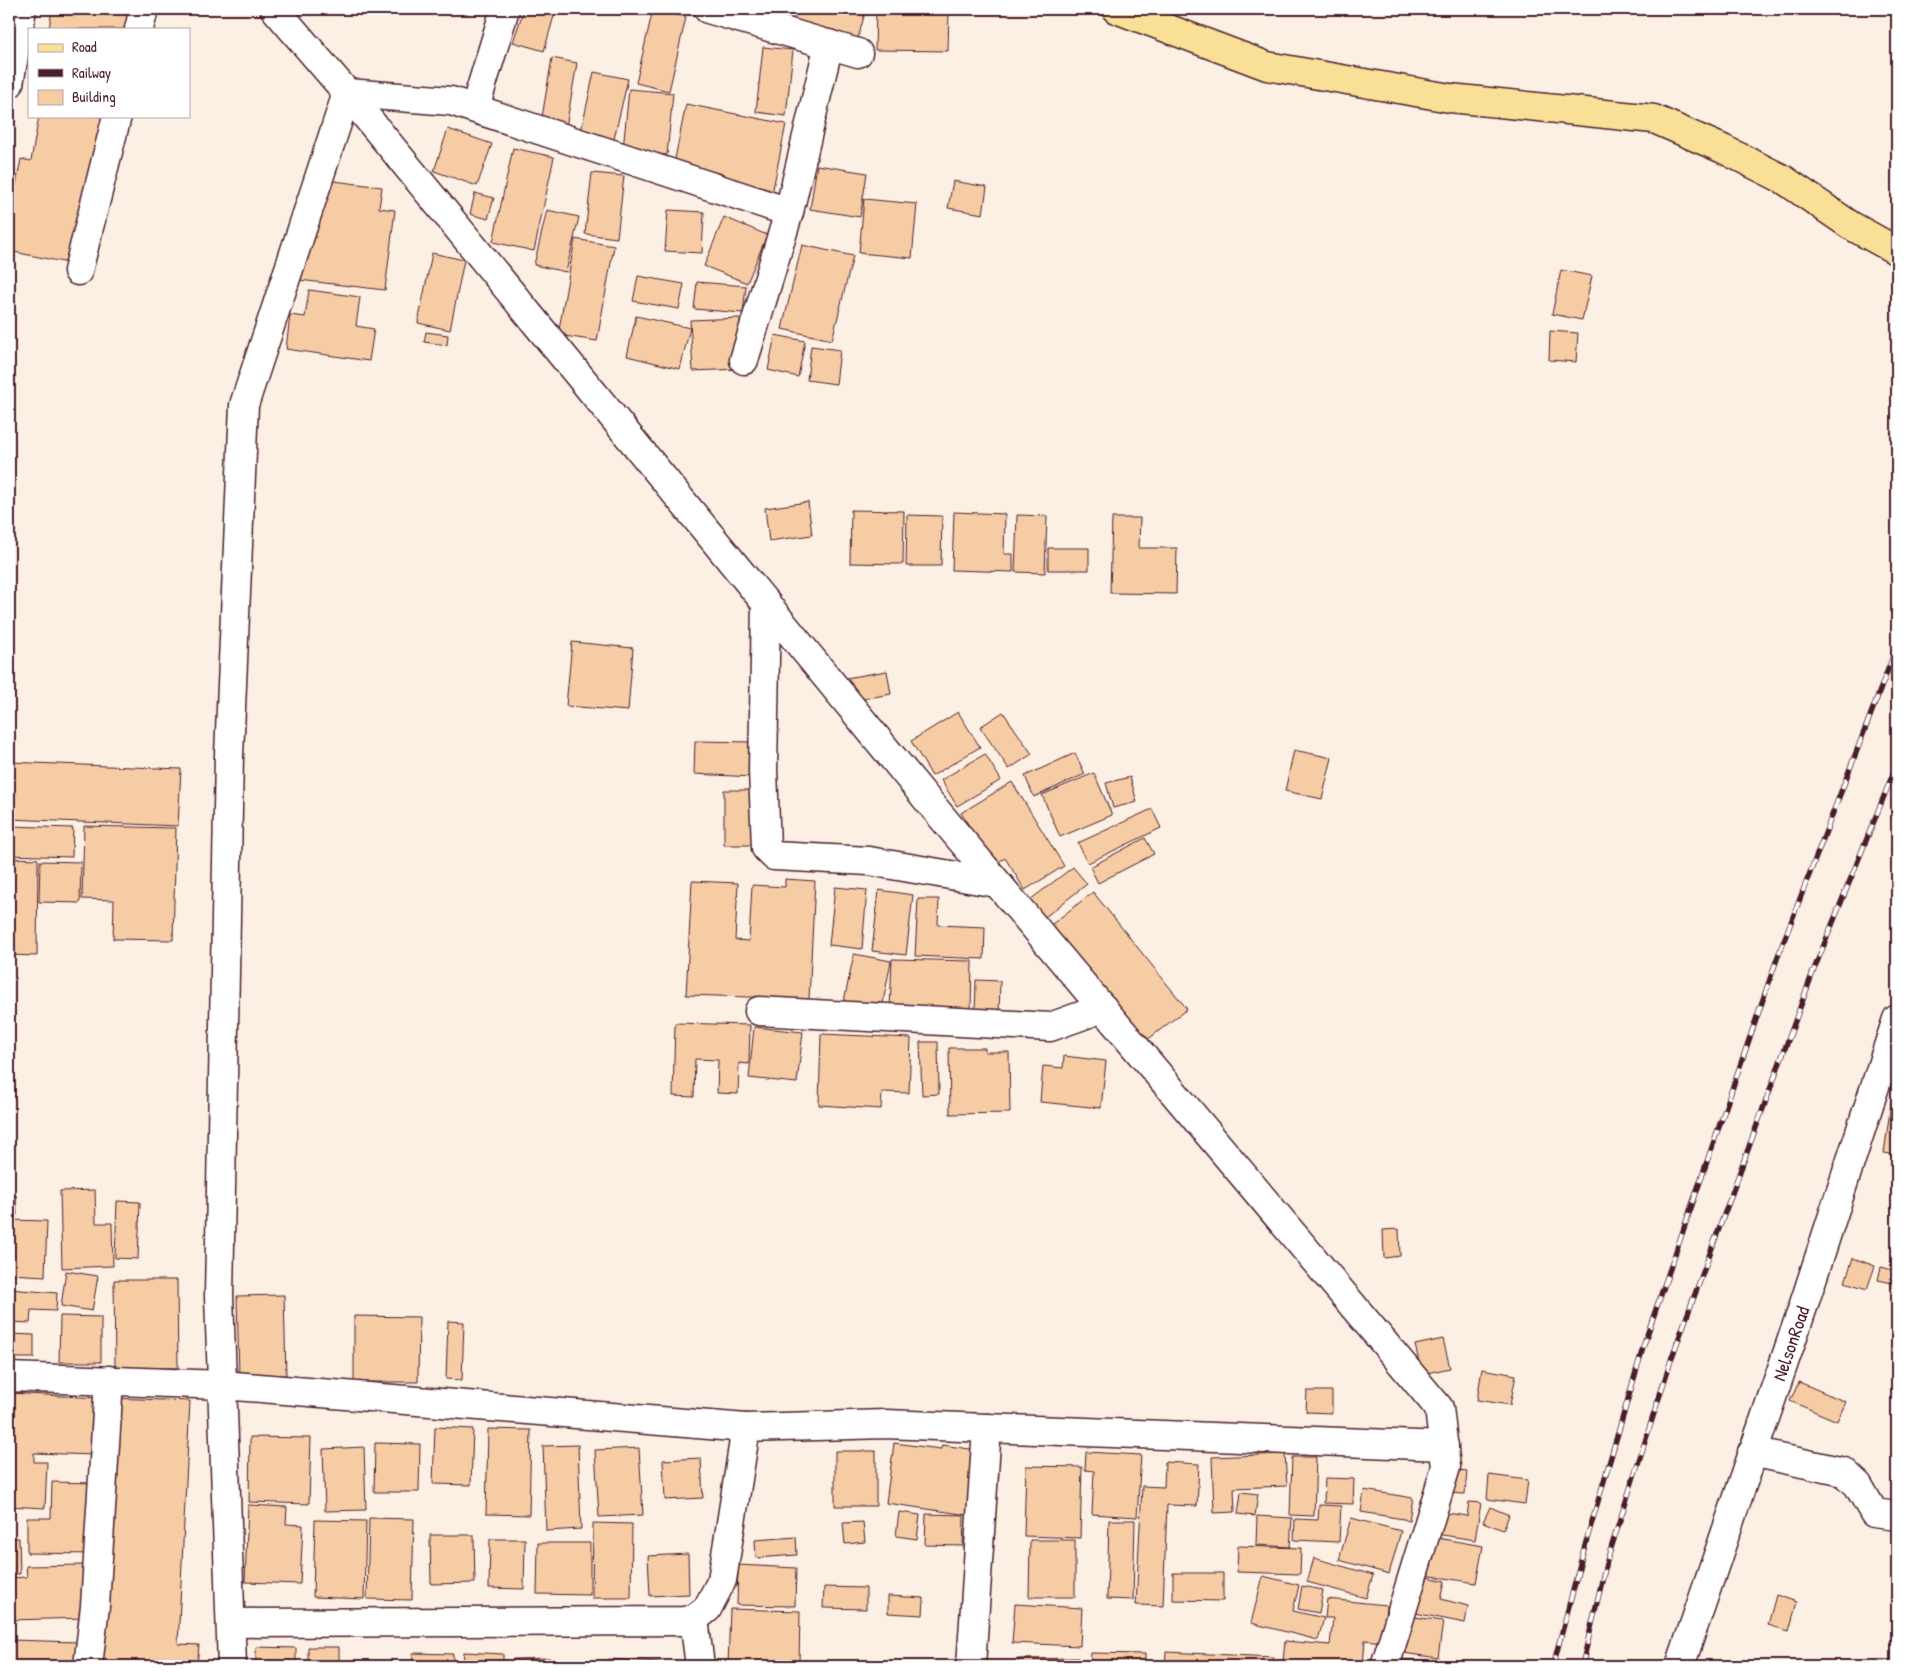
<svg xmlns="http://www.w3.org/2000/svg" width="1906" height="1675" font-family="'Patrick Hand',sans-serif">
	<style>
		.building { fill: #f6cca5; stroke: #4a1f2b }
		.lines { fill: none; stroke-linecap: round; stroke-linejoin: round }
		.minor-casing { stroke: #4a1f2b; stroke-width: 31 }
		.major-casing { stroke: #4a1f2b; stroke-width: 31 }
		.minor { stroke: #fff; stroke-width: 28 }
		.major { stroke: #f9e096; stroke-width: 28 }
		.rail-casing { stroke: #4a1f2b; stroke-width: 5.5 }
		.rail { stroke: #fff; stroke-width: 4; stroke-dasharray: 11; stroke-linecap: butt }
		.labels { text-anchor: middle; stroke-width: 4; stroke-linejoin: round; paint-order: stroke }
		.street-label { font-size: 19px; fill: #4a1f2b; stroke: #fff }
	</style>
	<rect width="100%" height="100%" fill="#fcf0e4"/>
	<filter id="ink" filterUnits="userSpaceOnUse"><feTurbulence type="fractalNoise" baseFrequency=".02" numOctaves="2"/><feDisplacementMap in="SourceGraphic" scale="10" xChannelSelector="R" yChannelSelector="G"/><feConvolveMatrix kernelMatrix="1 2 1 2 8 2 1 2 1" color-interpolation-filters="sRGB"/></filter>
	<g filter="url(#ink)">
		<path class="building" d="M 52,9 L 129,9 L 125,29 L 49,29 Z
			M 524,9 L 556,9 L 544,51 L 513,42 Z
			M 653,9 L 686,17 L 669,91 L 636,83 Z
			M 744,9 L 781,9 L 779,23 Z
			M 796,9 L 809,9 L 832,15 L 834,9 L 866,9 L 857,42 L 792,23 Z
			M 876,9 L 949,9 L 948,51 L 875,50 Z
			M 763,47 L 793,50 L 786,116 L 756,112 Z
			M 552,58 L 577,63 L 566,127 L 541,123 Z
			M 594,72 L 628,79 L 613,143 L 580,136 Z
			M 629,89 L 673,93 L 667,155 L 623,150 Z
			M 686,104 L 786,124 L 772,194 L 722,184 L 724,174 L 674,164 Z
			M 39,116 L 103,116 L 78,265 L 9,251 L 9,220 L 21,159 L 31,161 Z
			M 448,129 L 492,144 L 477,186 L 434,171 Z
			M 513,148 L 554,157 L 534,251 L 493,242 Z
			M 817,165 L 867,173 L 860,217 L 810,209 Z
			M 592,173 L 624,176 L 617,238 L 585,234 Z
			M 326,180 L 382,187 L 379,208 L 395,210 L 385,290 L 299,280 L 306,221 L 320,222 Z
			M 953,181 L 987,187 L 983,214 L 948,208 Z
			M 475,193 L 494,198 L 488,219 L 470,214 Z
			M 864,199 L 917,204 L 912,258 L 859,253 Z
			M 547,210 L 579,217 L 566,272 L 534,265 Z
			M 668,210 L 704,212 L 702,253 L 665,251 Z
			M 724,217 L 767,235 L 747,283 L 704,266 Z
			M 575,239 L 614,246 L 597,341 L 558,335 Z
			M 802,245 L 853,256 L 832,340 L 782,329 Z
			M 432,253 L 464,260 L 450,330 L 418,323 Z
			M 1561,270 L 1592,276 L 1582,320 L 1552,314 Z
			M 638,276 L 684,284 L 679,309 L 633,301 Z
			M 697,282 L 746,286 L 743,313 L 694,309 Z
			M 309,290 L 360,297 L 356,326 L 374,329 L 369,361 L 286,349 L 290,315 L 305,317 Z
			M 636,316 L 690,328 L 680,369 L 627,356 Z
			M 740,318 L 742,369 L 693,371 L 690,320 Z
			M 1550,331 L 1578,333 L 1576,362 L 1549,360 Z
			M 426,332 L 448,335 L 447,345 L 424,342 Z
			M 775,335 L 805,341 L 798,377 L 768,370 Z
			M 811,346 L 840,350 L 836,384 L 807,380 Z
			M 808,502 L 812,535 L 769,541 L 765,508 Z
			M 851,510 L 904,511 L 903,564 L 850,563 Z
			M 954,512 L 1005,514 L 1004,554 L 1013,554 L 1013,572 L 952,570 Z
			M 907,515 L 942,516 L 941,566 L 906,566 Z
			M 1017,515 L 1047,516 L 1045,573 L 1015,572 Z
			M 1112,518 L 1140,518 L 1139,548 L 1177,548 L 1176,594 L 1110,593 Z
			M 1048,548 L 1089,548 L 1089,570 L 1048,570 Z
			M 572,642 L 633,648 L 628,711 L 566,706 Z
			M 887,671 L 891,694 L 850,701 L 846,678 Z
			M 958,712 L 980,747 L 932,776 L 911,741 Z
			M 1003,712 L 1032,754 L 1009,769 L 980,727 Z
			M 695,741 L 754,742 L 753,777 L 694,774 Z
			M 1294,750 L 1332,758 L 1322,799 L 1285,791 Z
			M 1075,753 L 1085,774 L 1034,797 L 1025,776 Z
			M 985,754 L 1001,780 L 957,806 L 941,780 Z
			M 9,762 L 181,769 L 178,826 L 9,819 Z
			M 1094,773 L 1112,815 L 1060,837 L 1042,795 Z
			M 1130,777 L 1137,802 L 1113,808 L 1106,783 Z
			M 1012,782 L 1064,866 L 1025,890 L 1005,858 L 994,865 L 961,813 Z
			M 724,790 L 757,790 L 756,845 L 724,845 Z
			M 1152,809 L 1161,828 L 1088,863 L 1078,843 Z
			M 9,826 L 73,828 L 72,857 L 9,855 Z
			M 84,826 L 176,828 L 173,940 L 113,939 L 114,900 L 82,899 Z
			M 1145,838 L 1154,854 L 1098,883 L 1090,867 Z
			M 9,858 L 38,859 L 37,956 L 9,955 Z
			M 40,861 L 81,862 L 80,903 L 39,902 Z
			M 1073,867 L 1087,884 L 1040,921 L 1026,903 Z
			M 785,879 L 815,881 L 809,999 L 686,995 L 692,881 L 738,883 L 735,940 L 749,941 L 752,885 L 785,887 Z
			M 835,887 L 867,890 L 862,949 L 829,945 Z
			M 879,890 L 913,895 L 906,955 L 872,951 Z
			M 1093,892 L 1187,1009 L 1147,1040 L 1113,999 L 1108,1003 L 1047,928 Z
			M 918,899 L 939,899 L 938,925 L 985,927 L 984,959 L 915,956 Z
			M 854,954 L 891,961 L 882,1008 L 844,1001 Z
			M 892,959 L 972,961 L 971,1011 L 890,1009 Z
			M 976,980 L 1000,981 L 999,1015 L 975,1015 Z
			M 675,1023 L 750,1025 L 749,1064 L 739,1063 L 738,1094 L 717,1093 L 718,1060 L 695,1059 L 694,1097 L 673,1096 Z
			M 754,1027 L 803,1032 L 797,1083 L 749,1078 Z
			M 821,1034 L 911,1038 L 909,1093 L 882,1092 L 881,1109 L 819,1105 Z
			M 920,1042 L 938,1042 L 939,1094 L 922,1095 Z
			M 949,1048 L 985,1048 L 985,1052 L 1009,1052 L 1010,1113 L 950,1114 Z
			M 1064,1056 L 1106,1061 L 1101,1108 L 1040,1102 L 1043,1066 L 1063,1068 Z
			M 1892,1096 L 1897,1097 L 1897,1155 L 1884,1153 Z
			M 95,1190 L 96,1223 L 112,1223 L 113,1266 L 62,1268 L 60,1191 Z
			M 9,1195 L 16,1195 L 17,1215 L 9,1216 Z
			M 117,1201 L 140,1202 L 138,1259 L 115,1258 Z
			M 9,1220 L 47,1221 L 45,1276 L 9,1274 Z
			M 1399,1229 L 1400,1256 L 1384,1258 L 1383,1230 Z
			M 1853,1258 L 1875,1266 L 1867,1289 L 1845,1282 Z
			M 1881,1267 L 1897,1271 L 1897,1284 L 1878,1280 Z
			M 66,1271 L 98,1276 L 92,1311 L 61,1306 Z
			M 114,1280 L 177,1280 L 178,1368 L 115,1368 Z
			M 9,1289 L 57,1293 L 56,1311 L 31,1310 L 30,1323 L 9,1322 Z
			M 284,1295 L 286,1375 L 239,1376 L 237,1296 Z
			M 60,1316 L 101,1317 L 101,1362 L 59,1362 Z
			M 354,1316 L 419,1317 L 418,1382 L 354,1382 Z
			M 448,1321 L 464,1322 L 462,1380 L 446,1379 Z
			M 9,1334 L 34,1335 L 34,1358 L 9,1358 Z
			M 1443,1339 L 1450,1368 L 1422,1374 L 1415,1345 Z
			M 1482,1369 L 1516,1375 L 1510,1405 L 1477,1400 Z
			M 1799,1382 L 1846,1402 L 1837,1421 L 1790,1401 Z
			M 1307,1391 L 1332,1391 L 1332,1413 L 1306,1412 Z
			M 9,1393 L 98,1398 L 95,1455 L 34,1453 L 34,1462 L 47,1462 L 45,1508 L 9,1506 Z
			M 113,1398 L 190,1401 L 178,1644 L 199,1645 L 197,1666 L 98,1666 Z
			M 435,1427 L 473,1429 L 471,1485 L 433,1484 Z
			M 488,1429 L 531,1430 L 529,1515 L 486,1514 Z
			M 250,1437 L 311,1438 L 309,1504 L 249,1502 Z
			M 375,1443 L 420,1444 L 419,1492 L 374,1492 Z
			M 894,1443 L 941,1449 L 942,1445 L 977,1450 L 968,1515 L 886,1503 Z
			M 578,1445 L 581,1529 L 546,1531 L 543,1446 Z
			M 364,1447 L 366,1510 L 325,1511 L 323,1449 Z
			M 639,1448 L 643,1515 L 599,1517 L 595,1450 Z
			M 835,1451 L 876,1451 L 876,1506 L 835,1506 Z
			M 1086,1452 L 1141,1455 L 1137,1517 L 1092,1514 L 1094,1471 L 1085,1470 Z
			M 1285,1454 L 1287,1486 L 1234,1488 L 1235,1512 L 1214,1513 L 1212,1457 Z
			M 1292,1457 L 1316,1457 L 1314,1516 L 1290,1515 Z
			M 701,1458 L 703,1498 L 665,1500 L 663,1460 Z
			M 1165,1462 L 1199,1464 L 1197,1506 L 1167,1505 L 1163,1606 L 1136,1605 L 1142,1486 L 1164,1487 Z
			M 1026,1466 L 1082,1467 L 1080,1538 L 1024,1536 Z
			M 1449,1469 L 1467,1471 L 1465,1494 L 1447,1493 Z
			M 1489,1475 L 1528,1480 L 1525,1504 L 1487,1499 Z
			M 1325,1478 L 1354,1479 L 1353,1504 L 1324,1503 Z
			M 52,1482 L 94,1483 L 94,1554 L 27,1553 L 27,1518 L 51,1518 Z
			M 1364,1490 L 1413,1498 L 1409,1520 L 1361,1512 Z
			M 1241,1492 L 1258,1494 L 1255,1516 L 1238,1514 Z
			M 1469,1502 L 1481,1503 L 1475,1540 L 1436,1534 L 1440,1512 L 1467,1516 Z
			M 248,1505 L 287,1507 L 286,1524 L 303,1525 L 300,1584 L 245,1582 Z
			M 1319,1505 L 1341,1506 L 1339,1542 L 1294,1540 L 1295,1519 L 1318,1520 Z
			M 1490,1507 L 1509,1515 L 1503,1530 L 1483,1522 Z
			M 899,1512 L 920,1515 L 917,1539 L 896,1536 Z
			M 926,1514 L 964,1515 L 963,1546 L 925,1545 Z
			M 1257,1516 L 1292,1518 L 1290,1547 L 1256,1545 Z
			M 369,1518 L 414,1519 L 412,1600 L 367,1599 Z
			M 1351,1518 L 1401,1531 L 1389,1574 L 1339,1560 Z
			M 315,1520 L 366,1521 L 364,1599 L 313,1597 Z
			M 1109,1520 L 1135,1520 L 1133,1600 L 1107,1599 Z
			M 863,1522 L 865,1542 L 845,1544 L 843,1523 Z
			M 593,1523 L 632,1524 L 631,1598 L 592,1598 Z
			M 430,1535 L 474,1535 L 475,1583 L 431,1584 Z
			M 796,1537 L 797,1555 L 756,1558 L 755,1540 Z
			M 1431,1537 L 1483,1546 L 1476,1583 L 1425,1575 Z
			M 9,1538 L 19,1538 L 20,1574 L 9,1574 Z
			M 490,1539 L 525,1539 L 524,1589 L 489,1588 Z
			M 1030,1540 L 1075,1540 L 1075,1597 L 1029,1597 Z
			M 538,1543 L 590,1543 L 590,1595 L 537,1594 Z
			M 1238,1546 L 1301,1548 L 1300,1574 L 1237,1572 Z
			M 688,1554 L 689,1594 L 650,1596 L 648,1556 Z
			M 1314,1558 L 1373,1575 L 1366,1598 L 1307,1582 Z
			M 86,1565 L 87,1618 L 9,1620 L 9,1578 L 27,1577 L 26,1566 Z
			M 738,1565 L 796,1568 L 795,1606 L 737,1605 Z
			M 1173,1573 L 1223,1573 L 1223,1601 L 1173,1600 Z
			M 1418,1575 L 1445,1581 L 1441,1599 L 1468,1606 L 1465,1623 L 1410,1612 Z
			M 1263,1576 L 1299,1585 L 1293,1611 L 1324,1618 L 1318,1640 L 1251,1623 Z
			M 1302,1586 L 1323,1590 L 1319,1613 L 1298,1609 Z
			M 824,1587 L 866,1588 L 866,1609 L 823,1608 Z
			M 1776,1595 L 1797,1602 L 1789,1631 L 1768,1625 Z
			M 888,1596 L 924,1598 L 923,1615 L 888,1613 Z
			M 1327,1599 L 1386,1605 L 1383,1642 L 1365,1640 L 1363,1666 L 1296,1666 L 1296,1663 L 1283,1662 L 1285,1641 L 1330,1645 L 1333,1618 L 1325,1618 Z
			M 1015,1604 L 1082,1608 L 1080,1646 L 1012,1643 Z
			M 730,1609 L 800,1611 L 799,1666 L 728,1666 Z
			M 1408,1616 L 1443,1621 L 1438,1658 L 1403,1653 Z
			M 11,1640 L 78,1642 L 77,1666 L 10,1666 Z
			M 256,1647 L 296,1648 L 296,1666 L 256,1666 Z
			M 308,1647 L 339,1647 L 339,1666 L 308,1666 Z
			M 464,1652 L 503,1654 L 503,1666 L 463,1666 Z
			M 1166,1652 L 1274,1657 L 1273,1666 L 1165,1666 Z
			M 413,1653 L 453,1654 L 453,1666 L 412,1666 Z
			M 1091,1653 L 1145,1654 L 1145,1666 L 1090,1666 Z
			M 550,1658 L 550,1666 L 514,1666 L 513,1659 Z
			M 1078,1658 L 1078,1666 L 1018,1666 L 1018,1659 Z
			M 608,1659 L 675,1663 L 675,1666 L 607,1666 Z
			M 1397,1659 L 1441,1661 L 1441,1666 L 1396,1666 Z"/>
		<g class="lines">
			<defs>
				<g id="minor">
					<path d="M 275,9 L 347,93 L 925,797 L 1439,1408 L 1446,1467 L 1385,1666"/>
					<path d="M 708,9 L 858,53"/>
					<path d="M 139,29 L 144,9"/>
					<path d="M 9,84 L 22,9"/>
					<path d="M 475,108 L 505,9"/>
					<path d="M 78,271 L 117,116"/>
					<path d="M 744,360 L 789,212 L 829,44"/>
					<path d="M 766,603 L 763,770 L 766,848 L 774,856 L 869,861 L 997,883"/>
					<path d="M 759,1011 L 1050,1027 L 1103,1008"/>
					<path d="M 9,1377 L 223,1385 L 746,1428"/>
					<path d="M 1752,1452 L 1844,1472 L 1858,1485 L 1874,1513 L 1897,1516"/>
					<path d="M 694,1619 L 700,1666"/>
					<path d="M 231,1623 L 684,1621 L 694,1619 L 707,1609 L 722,1580 L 746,1428 L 886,1424 L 1444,1446"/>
					<path d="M 88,1666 L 95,1606 L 109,1380"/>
					<path d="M 232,1666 L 219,1296 L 229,755 L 244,405 L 347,93 L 451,101 L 789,212"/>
					<path d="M 971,1666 L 987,1428"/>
					<path id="s1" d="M 1680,1666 L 1803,1307 L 1897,1019"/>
				</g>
				<path id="major" d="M 1116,9 L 1267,66 L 1450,98 L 1654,119 L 1723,149 L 1783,179 L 1850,225 L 1897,251"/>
			</defs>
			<use href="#minor" class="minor-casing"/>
			<use href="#major" class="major-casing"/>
			<use href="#minor" class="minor"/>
			<use href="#major" class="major"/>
			<defs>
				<path id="rail" d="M 1553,1666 L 1584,1549 L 1645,1341 L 1778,956 L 1897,646
					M 1582,1666 L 1606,1564 L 1672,1357 L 1813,972 L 1897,764"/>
			</defs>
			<use href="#rail" class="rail-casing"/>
			<use href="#rail" class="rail"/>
		</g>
	</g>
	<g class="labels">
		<g class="street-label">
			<text dy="7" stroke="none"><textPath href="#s1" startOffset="341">NelsonRoad</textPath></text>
		</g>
	</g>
	<rect width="1906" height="1675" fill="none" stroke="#fff" stroke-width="30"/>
	<rect x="15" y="15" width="1876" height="1645" fill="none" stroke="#4a1f2b" stroke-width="2" filter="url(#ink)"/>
	<rect x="28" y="28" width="162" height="90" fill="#ffffff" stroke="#b7a5aa"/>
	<rect x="38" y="44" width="25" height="8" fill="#f9e096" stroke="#b7a5aa"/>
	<text x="72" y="52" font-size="15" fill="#4a1f2b">Road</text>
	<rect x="38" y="69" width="25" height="8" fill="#4a1f2b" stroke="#b7a5aa"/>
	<text x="72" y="78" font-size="15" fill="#4a1f2b">Railway</text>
	<rect x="38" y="90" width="25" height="15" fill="#f6cca5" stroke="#b7a5aa"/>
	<text x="72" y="102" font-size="15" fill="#4a1f2b">Building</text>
</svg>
